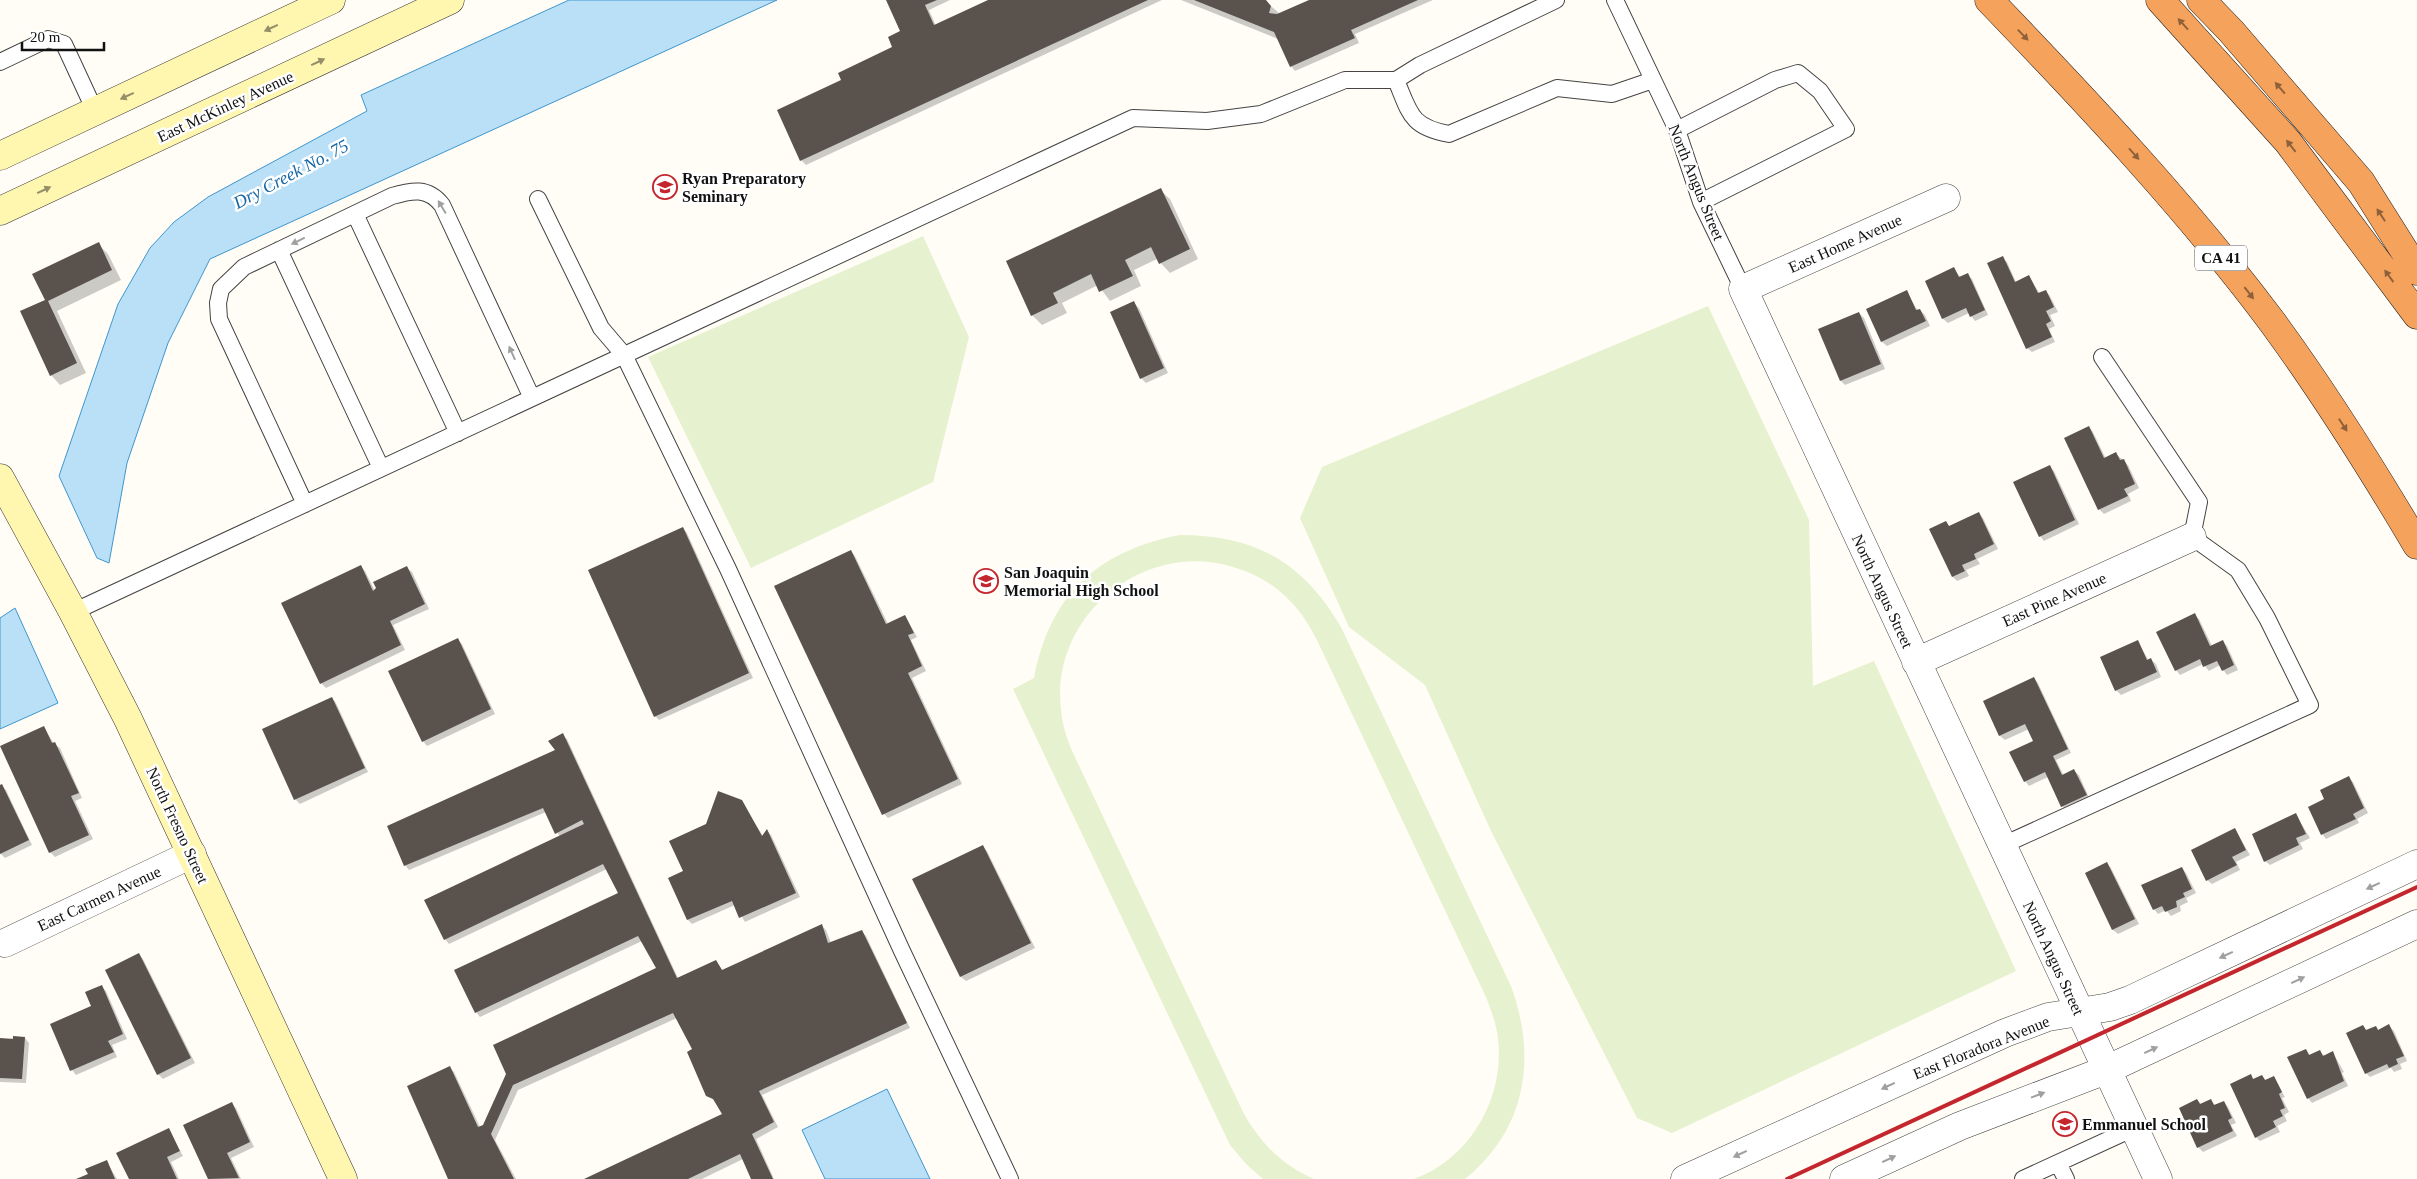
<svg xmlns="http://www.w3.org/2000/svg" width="2417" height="1179" font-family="Georgia,serif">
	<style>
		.pitch { fill: #e6f2cf }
		.water { fill: #b9e0f7; stroke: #3f96cf }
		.shadow { fill: #0003 }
		.building { fill: #5a524d }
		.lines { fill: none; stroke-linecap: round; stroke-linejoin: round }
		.lane-casing { stroke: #444; stroke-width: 18 }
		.street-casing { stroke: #444; stroke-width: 29 }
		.secondary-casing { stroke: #333; stroke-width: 29 }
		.highway-casing { stroke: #222; stroke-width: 29 }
		.lane { stroke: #fff; stroke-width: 16 }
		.street { stroke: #fff; stroke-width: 28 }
		.secondary { stroke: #fff6b0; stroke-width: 28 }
		.highway { stroke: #f5a25d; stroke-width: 28 }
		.rail { stroke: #c4262e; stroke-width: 4 }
		.oneway { fill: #8e613b }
		.oneway2 { fill: #948f68 }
		.oneway3 { fill: #a0a0a0 }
		.labels { text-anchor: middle; stroke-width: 5; stroke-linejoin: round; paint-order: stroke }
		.shield { fill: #fff; stroke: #585858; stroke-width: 1 }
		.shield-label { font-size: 15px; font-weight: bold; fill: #111 }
		.street-label { font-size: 16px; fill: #111; stroke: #fff }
		.poi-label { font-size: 16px; font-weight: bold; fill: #111; stroke: #fff; text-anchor: start }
		.water-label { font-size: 18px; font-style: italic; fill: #1768a6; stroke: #fff }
	</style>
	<rect width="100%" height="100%" fill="#fffdf5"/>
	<path class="pitch" d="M 923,236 L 969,337 L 933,482 L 751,568 L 648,357 Z
		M 1708,306 L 1809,520 L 1813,686 L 1874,661 L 2016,971 L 1672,1133 L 1637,1118 L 1491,831 L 1425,685 L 1349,627 L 1300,518 L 1322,467 Z
		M 1180,535 C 1255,535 1303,562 1341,627 L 1511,986 C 1537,1057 1527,1129 1465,1179 L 1414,1179 C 1471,1158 1505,1097 1498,1038 C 1496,1023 1491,1010 1486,997 L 1316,638 C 1309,625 1301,612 1290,601 C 1272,581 1244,568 1217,563 C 1132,549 1051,622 1061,709 C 1062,725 1067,739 1073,753 L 1243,1112 C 1260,1143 1282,1165 1314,1179 L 1263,1179 L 1247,1165 L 1230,1145 L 1013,689 L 1034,678 C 1050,595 1097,551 1180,535 Z"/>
	<path class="water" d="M 569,0 L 777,0 L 210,259 L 168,343 L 127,463 L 109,563 L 97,558 L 59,476 L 118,304 L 150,248 L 174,222 L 208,197 L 367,111 L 361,95 Z
		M 15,608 L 58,703 L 0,729 L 0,618 Z
		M 887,1089 L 930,1179 L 825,1179 L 802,1130 Z"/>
	<path class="shadow" d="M 887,0 L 950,0 L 929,10 L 936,26 L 991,0 L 1162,0 L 806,165 L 801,160 L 843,80 L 894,48 L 901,32 Z
		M 1181,0 L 1264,0 L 1280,14 L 1312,0 L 1433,0 L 1355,34 L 1359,43 L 1295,71 L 1291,66 L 1278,39 Z
		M 1160,190 L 1170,199 L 1198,259 L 1170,273 L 1157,259 L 1134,270 L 1141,286 L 1110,301 L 1098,285 L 1062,303 L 1067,313 L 1042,325 L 1032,315 L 1007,262 Z
		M 98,244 L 108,254 L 121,280 L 57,311 L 86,373 L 60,385 L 51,375 L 46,300 Z
		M 2002,258 L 2007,262 L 2016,282 L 2029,276 L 2040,294 L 2046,291 L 2050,296 L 2058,312 L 2050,315 L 2055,326 L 2049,329 L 2055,342 L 2032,352 L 2027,348 Z
		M 1954,269 L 1961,278 L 1968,275 L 1972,279 L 1988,315 L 1975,321 L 1969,313 L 1948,323 L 1943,319 L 1926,281 Z
		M 1906,291 L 1918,311 L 1920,310 L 1925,315 L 1930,326 L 1887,346 L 1882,342 L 1867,309 Z
		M 1134,303 L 1139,308 L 1168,373 L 1146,383 L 1141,378 Z
		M 1859,313 L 1864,318 L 1885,369 L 1845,385 L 1841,381 Z
		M 2089,427 L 2093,432 L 2106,459 L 2116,454 L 2123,460 L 2128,465 L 2139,488 L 2128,494 L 2131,501 L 2104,514 L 2099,509 Z
		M 2050,467 L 2054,471 L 2079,524 L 2044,541 L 2040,536 Z
		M 1979,514 L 1983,518 L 1998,549 L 1977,559 L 1980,564 L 1966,570 L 1969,576 L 1957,581 L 1953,577 L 1931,530 L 1946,523 L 1950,527 Z
		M 683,528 L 687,533 L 753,678 L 659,720 L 655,716 Z
		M 851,551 L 855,556 L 888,624 L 905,616 L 917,637 L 911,640 L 926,671 L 912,678 L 962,784 L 888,818 L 884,814 Z
		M 361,566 L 365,571 L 375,591 L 407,568 L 412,572 L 429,609 L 393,625 L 405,650 L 326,688 L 321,683 Z
		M 2194,615 L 2199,619 L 2212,646 L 2222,641 L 2227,646 L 2238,670 L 2227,675 L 2220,665 L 2209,671 L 2203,664 L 2180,675 L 2176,670 Z
		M 458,640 L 462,644 L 495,714 L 427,746 L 423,741 Z
		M 2138,642 L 2149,661 L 2151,660 L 2156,664 L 2161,677 L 2121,695 L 2116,690 Z
		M 2034,678 L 2038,683 L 2071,753 L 2056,760 L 2064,776 L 2074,771 L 2079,775 L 2090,800 L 2067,811 L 2062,806 L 2048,777 L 2029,786 L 2025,781 L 2034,741 L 2029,729 L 2005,740 L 2000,736 L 1984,702 Z
		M 332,698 L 336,703 L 368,772 L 300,804 L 295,799 Z
		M 44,727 L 54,744 L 60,748 L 82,798 L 75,801 L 93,839 L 55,857 L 50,852 Z
		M 562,735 L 567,739 L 678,978 L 716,961 L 723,971 L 822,926 L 826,930 L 831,943 L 862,932 L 866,936 L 910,1028 L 762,1095 L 778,1127 L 756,1139 L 774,1179 L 752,1179 L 743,1159 L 702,1179 L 587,1179 L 724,1115 L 717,1102 L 707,1095 L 694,1049 L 677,1018 L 518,1090 L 495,1140 L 516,1179 L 450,1179 L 450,1068 L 454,1072 L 480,1127 L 484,1126 L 507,1074 L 657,968 L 642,941 L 480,1017 L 476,1012 L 619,894 L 607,869 L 449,944 L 445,939 L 560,837 L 546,812 L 409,870 L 405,865 L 557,751 Z
		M 2349,778 L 2353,782 L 2368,813 L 2357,819 L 2359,823 L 2326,839 L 2322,834 L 2326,799 Z
		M 1,786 L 6,790 L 32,845 L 5,858 L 0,853 Z
		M 741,801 L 763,836 L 767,831 L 771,835 L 800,897 L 745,922 L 735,905 L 692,924 L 688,920 L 669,878 L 684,872 L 707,825 Z
		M 2296,815 L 2310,838 L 2300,843 L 2303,849 L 2270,865 L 2265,861 Z
		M 2235,829 L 2250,855 L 2236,862 L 2240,870 L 2212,884 L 2207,880 Z
		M 983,847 L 987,851 L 1035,948 L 966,981 L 961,977 L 914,880 Z
		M 2107,863 L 2111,868 L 2139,924 L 2118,934 L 2113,930 L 2086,873 Z
		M 2182,868 L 2186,873 L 2196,893 L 2186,898 L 2188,902 L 2180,906 L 2181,911 L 2171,916 L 2166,910 L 2158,914 L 2154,909 Z
		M 139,955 L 143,959 L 195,1063 L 163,1079 L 158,1074 Z
		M 101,986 L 106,991 L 127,1039 L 112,1045 L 117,1057 L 76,1075 L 72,1070 Z
		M 2389,1026 L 2394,1031 L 2407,1061 L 2400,1064 L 2402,1069 L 2394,1072 L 2391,1068 L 2370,1077 L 2366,1073 L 2363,1027 L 2367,1031 L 2376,1027 L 2379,1031 Z
		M 25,1038 L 29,1043 L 26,1083 L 0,1082 L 0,1039 Z
		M 2306,1050 L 2310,1055 L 2320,1052 L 2325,1056 L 2333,1053 L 2344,1072 L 2342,1073 L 2348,1086 L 2312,1103 L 2308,1098 Z
		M 2251,1076 L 2254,1080 L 2262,1076 L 2266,1081 L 2274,1077 L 2285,1097 L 2282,1098 L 2289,1112 L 2284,1115 L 2287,1121 L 2277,1126 L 2280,1132 L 2260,1141 L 2256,1137 Z
		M 2197,1100 L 2202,1105 L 2211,1101 L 2216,1106 L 2224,1102 L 2228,1107 L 2236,1123 L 2231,1125 L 2237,1136 L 2203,1152 L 2198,1147 L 2180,1108 Z
		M 231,1103 L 236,1108 L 254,1147 L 231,1158 L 241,1179 L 210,1179 L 185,1125 Z
		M 168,1130 L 183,1156 L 171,1162 L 179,1179 L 130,1179 Z
		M 106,1161 L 117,1179 L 79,1179 L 89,1174 Z"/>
	<path class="building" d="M 886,0 L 937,0 L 925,5 L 934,25 L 988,0 L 1148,0 L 800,161 L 777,110 L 841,80 L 838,73 L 892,47 L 888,37 L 900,31 Z
		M 1194,0 L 1266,0 L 1271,6 L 1269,13 L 1277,14 L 1309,0 L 1418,0 L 1351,30 L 1355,38 L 1290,67 L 1274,32 Z
		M 1161,188 L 1190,249 L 1159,264 L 1151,247 L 1125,260 L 1133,276 L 1099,292 L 1091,274 L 1053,293 L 1058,303 L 1031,316 L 1006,261 Z
		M 99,242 L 112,270 L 48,301 L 77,363 L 50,376 L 20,311 L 45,300 L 32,274 Z
		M 2003,256 L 2015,282 L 2029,275 L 2038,293 L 2046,290 L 2054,307 L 2046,311 L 2051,321 L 2046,324 L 2052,337 L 2026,349 L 1987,263 Z
		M 1954,267 L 1959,277 L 1968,273 L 1985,310 L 1970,317 L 1966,308 L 1942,319 L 1925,281 Z
		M 1907,290 L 1916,310 L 1920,309 L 1926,321 L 1881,342 L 1866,309 Z
		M 1134,301 L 1164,368 L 1140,379 L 1110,312 Z
		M 1859,312 L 1881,364 L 1840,381 L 1818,329 Z
		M 2089,426 L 2104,458 L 2116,452 L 2120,460 L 2124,459 L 2135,484 L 2124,489 L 2128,496 L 2098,510 L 2064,438 Z
		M 2050,465 L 2075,520 L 2039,537 L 2013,482 Z
		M 1979,512 L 1994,544 L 1974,554 L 1976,559 L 1962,565 L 1965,571 L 1952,577 L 1929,529 L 1946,521 L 1949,526 Z
		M 683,527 L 749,673 L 654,717 L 588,570 Z
		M 851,550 L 886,624 L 905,615 L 914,633 L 908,635 L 922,666 L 908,673 L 958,779 L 882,815 L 774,586 Z
		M 361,565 L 373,591 L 376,588 L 373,582 L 407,566 L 425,604 L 390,621 L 401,645 L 320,684 L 281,603 Z
		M 2195,613 L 2210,646 L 2223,640 L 2234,665 L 2222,671 L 2217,661 L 2203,667 L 2200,659 L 2175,671 L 2156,632 Z
		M 458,638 L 491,709 L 422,742 L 388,671 Z
		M 2138,640 L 2147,660 L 2151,658 L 2157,672 L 2115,691 L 2100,657 Z
		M 2034,677 L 2068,749 L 2053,756 L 2062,775 L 2074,769 L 2087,795 L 2061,807 L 2045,772 L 2024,782 L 2009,752 L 2033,741 L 2025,724 L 1999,736 L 1983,701 Z
		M 332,697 L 365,768 L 294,800 L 262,729 Z
		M 44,726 L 52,743 L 55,742 L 79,793 L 71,796 L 89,835 L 49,853 L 0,746 Z
		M 563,733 L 677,978 L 716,960 L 722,970 L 822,924 L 828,943 L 862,930 L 907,1023 L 759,1091 L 774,1122 L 752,1134 L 773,1179 L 751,1179 L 740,1154 L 688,1179 L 584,1179 L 722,1114 L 713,1099 L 706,1096 L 687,1052 L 692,1049 L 673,1013 L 513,1085 L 491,1134 L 514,1179 L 448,1179 L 407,1086 L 450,1066 L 478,1127 L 483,1125 L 506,1074 L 493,1045 L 656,968 L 638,936 L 475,1013 L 454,970 L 618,893 L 603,864 L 444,940 L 424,900 L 584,824 L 582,820 L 555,834 L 543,808 L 404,866 L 387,826 L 555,750 L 548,741 Z
		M 2349,776 L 2364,808 L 2353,814 L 2356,819 L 2321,835 L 2308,807 L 2324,799 L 2320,790 Z
		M 2,784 L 29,840 L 0,854 L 0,785 Z
		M 718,791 L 742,800 L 762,836 L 767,829 L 796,893 L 739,918 L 732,901 L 687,920 L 668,878 L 683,871 L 669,841 L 706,824 Z
		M 2296,813 L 2306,834 L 2296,838 L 2299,845 L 2264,862 L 2252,834 Z
		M 2235,828 L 2246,850 L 2232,857 L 2237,865 L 2206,881 L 2191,850 Z
		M 983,845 L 1031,943 L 960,977 L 912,879 Z
		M 2107,862 L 2135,919 L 2112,930 L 2085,873 Z
		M 2182,867 L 2192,889 L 2183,893 L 2185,897 L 2176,901 L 2177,907 L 2165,912 L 2162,906 L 2153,910 L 2141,885 Z
		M 139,953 L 191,1058 L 157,1075 L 105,970 Z
		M 102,985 L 123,1034 L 108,1041 L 114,1052 L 70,1071 L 50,1024 L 91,1006 L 85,992 Z
		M 2389,1024 L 2404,1056 L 2396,1059 L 2398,1064 L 2389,1068 L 2387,1064 L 2365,1074 L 2346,1033 L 2363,1025 L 2366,1030 L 2376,1026 L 2378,1030 Z
		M 13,1036 L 25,1037 L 22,1079 L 0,1078 L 0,1038 L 13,1039 Z
		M 2306,1049 L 2309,1055 L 2320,1050 L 2323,1056 L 2333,1051 L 2344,1081 L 2307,1099 L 2287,1057 Z
		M 2251,1074 L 2253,1079 L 2262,1075 L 2265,1080 L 2274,1076 L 2282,1092 L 2279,1094 L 2285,1108 L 2280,1110 L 2283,1116 L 2273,1121 L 2276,1127 L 2255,1138 L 2230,1084 Z
		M 2197,1099 L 2200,1104 L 2211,1099 L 2214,1105 L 2224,1101 L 2232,1118 L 2228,1120 L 2233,1131 L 2197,1148 L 2179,1108 Z
		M 232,1102 L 250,1142 L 227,1153 L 239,1178 L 208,1179 L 183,1125 Z
		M 169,1128 L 180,1151 L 167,1157 L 177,1179 L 129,1179 L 116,1153 Z
		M 107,1160 L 115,1179 L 76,1179 L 88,1174 L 85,1169 Z"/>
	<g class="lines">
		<defs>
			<path id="lane" d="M 1615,0 L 1677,130 L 1701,202 L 1743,289
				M 0,62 L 48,39 L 64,44 L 95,111
				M 1396,80 L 1420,65 L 1556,0
				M 1677,130 L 1775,80 L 1798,73 L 1820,91 L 1846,129 L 1701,202
				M 538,199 L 601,328 L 624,355 L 728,569 L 902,951 L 1010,1179
				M 355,214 L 458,433
				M 279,250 L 381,468
				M 305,504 L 219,319 L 218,303 L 221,289 L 244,267 L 392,196 C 412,190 428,187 442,205 L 532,398
				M 73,612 L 1133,118 L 1207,121 L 1261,114 L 1345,80 L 1396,80 C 1410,113 1410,127 1449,134 L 1557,88 L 1612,94 L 1653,80
				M 2001,846 L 2310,705 L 2267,618 L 2238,570 L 2192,537 L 2199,502 L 2102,357
				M 2058,1163 L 2066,1179
				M 2023,1179 L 2134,1128"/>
			<path id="street" d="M 1946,198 L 1743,289 L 2158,1179
				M 1916,662 L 2192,537
				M 5,943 L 192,854
				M 1685,1179 L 2005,1033 L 2048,1017 L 2110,1007 L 2130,1000 L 2417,864
				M 1844,1179 L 1960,1126 L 2106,1070 L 2417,924"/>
			<path id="secondary" d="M 0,156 L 331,0
				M 0,211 L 450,0
				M 0,478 L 73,612 L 128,719 L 343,1179"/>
			<path id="highway" d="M 1989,0 C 2089,104 2187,208 2273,323 C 2325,394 2372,469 2417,545
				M 2160,0 L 2288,142 L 2417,315
				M 2201,0 L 2231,31 L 2361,182 L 2417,271"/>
		</defs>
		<use href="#lane" class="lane-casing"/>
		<use href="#street" class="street-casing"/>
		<use href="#secondary" class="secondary-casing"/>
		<use href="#highway" class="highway-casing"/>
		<use href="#lane" class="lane"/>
		<use href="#street" class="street"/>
		<use href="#secondary" class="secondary"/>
		<use href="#highway" class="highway"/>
		<path class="rail" d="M 1787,1179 L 2417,887"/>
	</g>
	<defs><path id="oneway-solid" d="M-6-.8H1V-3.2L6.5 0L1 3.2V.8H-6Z" transform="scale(1.25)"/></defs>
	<g class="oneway">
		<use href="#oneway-solid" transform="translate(2183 24) rotate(-132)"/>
		<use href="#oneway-solid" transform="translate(2023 35) rotate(46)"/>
		<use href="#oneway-solid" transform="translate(2280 88) rotate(-131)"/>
		<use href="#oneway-solid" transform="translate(2291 146) rotate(-128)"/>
		<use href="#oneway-solid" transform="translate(2134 154) rotate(48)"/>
		<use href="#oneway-solid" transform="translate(2381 215) rotate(-123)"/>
		<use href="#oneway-solid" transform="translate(2389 276) rotate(-126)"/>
		<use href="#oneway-solid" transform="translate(2249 293) rotate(52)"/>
		<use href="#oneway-solid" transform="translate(2343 425) rotate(57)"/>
	</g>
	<g class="oneway2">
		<use href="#oneway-solid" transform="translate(271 28) rotate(155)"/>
		<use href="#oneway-solid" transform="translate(318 62) rotate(-25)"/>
		<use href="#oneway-solid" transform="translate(127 96) rotate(155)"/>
		<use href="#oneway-solid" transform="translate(44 190) rotate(-25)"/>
	</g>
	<g class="oneway3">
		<use href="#oneway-solid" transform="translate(442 207) rotate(-121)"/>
		<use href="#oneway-solid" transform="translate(298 241) rotate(154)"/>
		<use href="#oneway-solid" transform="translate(512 353) rotate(-114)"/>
		<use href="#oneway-solid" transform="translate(2373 886) rotate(155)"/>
		<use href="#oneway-solid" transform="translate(2226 955) rotate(155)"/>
		<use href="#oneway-solid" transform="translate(2298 980) rotate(-25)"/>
		<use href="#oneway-solid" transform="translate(2151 1050) rotate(-25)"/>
		<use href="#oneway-solid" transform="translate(1888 1086) rotate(155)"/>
		<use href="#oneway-solid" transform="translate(2038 1095) rotate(-21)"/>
		<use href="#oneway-solid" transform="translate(1740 1154) rotate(155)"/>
		<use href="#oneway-solid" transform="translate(1889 1159) rotate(-25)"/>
	</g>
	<defs>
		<symbol id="school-ring" viewBox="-11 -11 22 22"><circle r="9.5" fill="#fff" stroke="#c4262e" stroke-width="1.5"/><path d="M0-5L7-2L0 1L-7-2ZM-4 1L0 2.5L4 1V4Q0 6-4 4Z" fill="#c4262e"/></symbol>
	</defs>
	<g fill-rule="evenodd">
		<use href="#school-ring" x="651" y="173" width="28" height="28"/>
		<use href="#school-ring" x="972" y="567" width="28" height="28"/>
		<use href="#school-ring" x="2051" y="1110" width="28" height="28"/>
	</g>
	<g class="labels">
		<rect class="shield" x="2195" y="245.5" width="52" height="25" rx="4"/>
		<g class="shield-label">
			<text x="2221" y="263">CA 41</text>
		</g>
		<g class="street-label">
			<text transform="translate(225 106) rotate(-25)" y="6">East McKinley Avenue</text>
			<text transform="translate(1697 182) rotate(68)" y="6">North Angus Street</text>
			<text transform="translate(1845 243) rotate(-24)" y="6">East Home Avenue</text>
			<text transform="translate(1883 591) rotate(65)" y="6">North Angus Street</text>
			<text transform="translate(2054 599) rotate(-24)" y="6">East Pine Avenue</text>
			<text transform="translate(178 825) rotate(65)" y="6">North Fresno Street</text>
			<text transform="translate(99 898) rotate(-25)" y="6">East Carmen Avenue</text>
			<text transform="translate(2054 958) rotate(65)" y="6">North Angus Street</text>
			<text transform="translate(1981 1047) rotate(-22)" y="6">East Floradora Avenue</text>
		</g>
		<g class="poi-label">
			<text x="682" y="184">Ryan Preparatory<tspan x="682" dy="18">Seminary</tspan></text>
			<text x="1004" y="578">San Joaquin<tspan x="1004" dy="18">Memorial High School</tspan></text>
			<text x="2082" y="1130">Emmanuel School</text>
		</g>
		<g class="water-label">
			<text transform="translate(291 174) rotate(-28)" y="6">Dry Creek No. 75</text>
		</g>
	</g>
	<path d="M22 42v8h82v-8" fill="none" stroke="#111111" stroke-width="2.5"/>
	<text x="30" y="42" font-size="15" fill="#111111" stroke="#ffffff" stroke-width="4" paint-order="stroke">20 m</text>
</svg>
